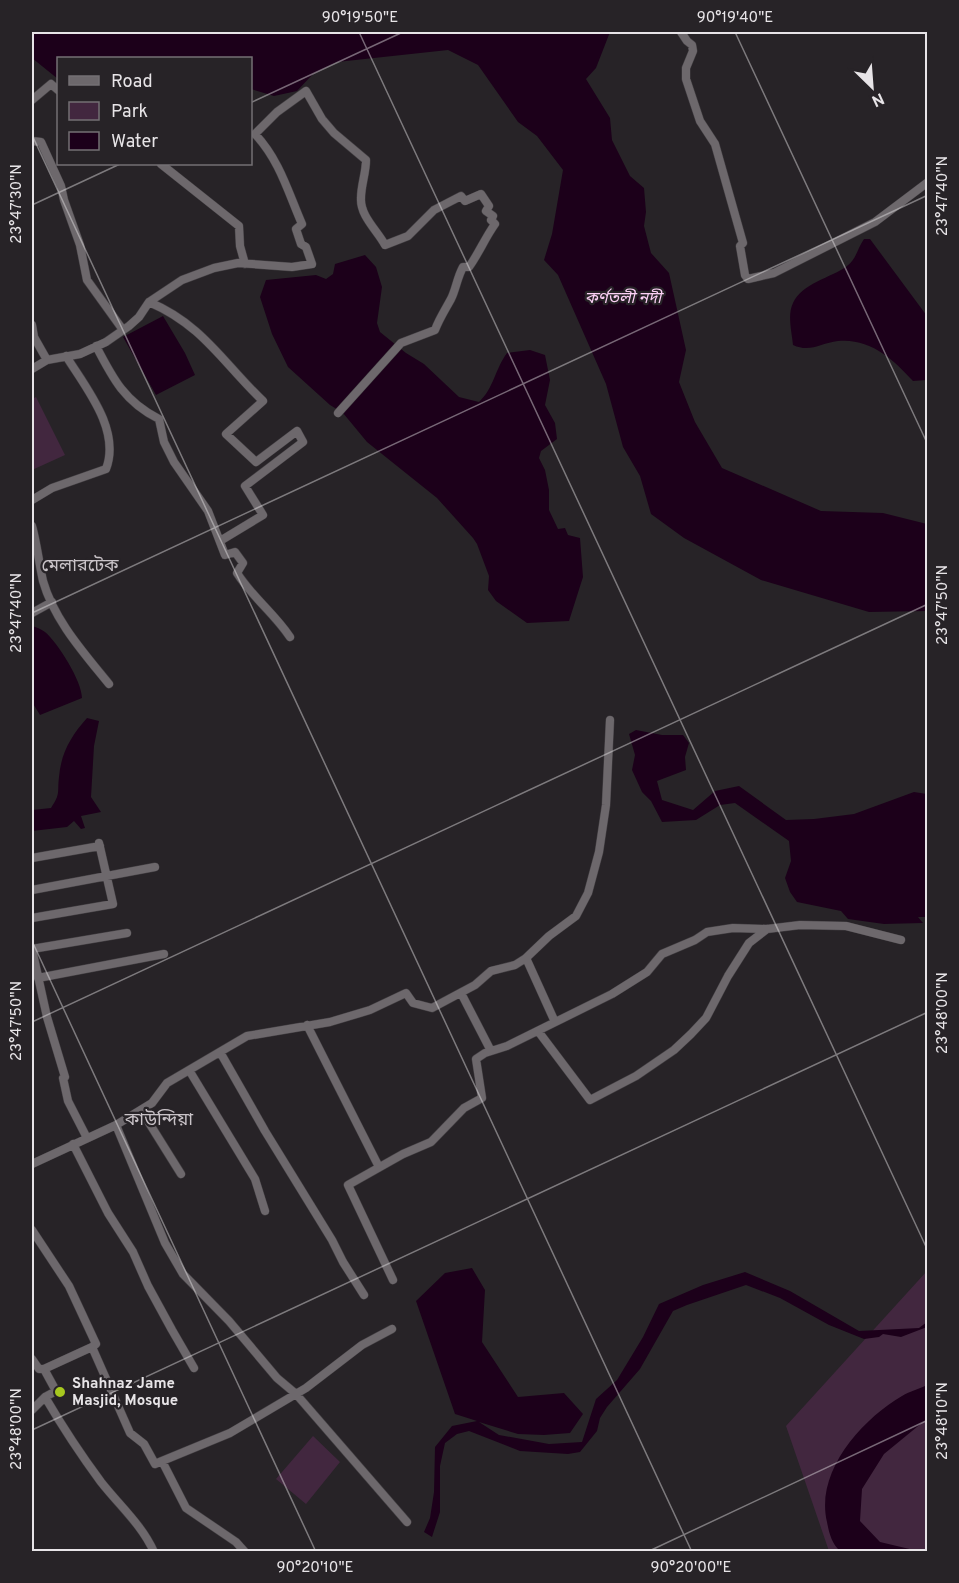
<svg xmlns="http://www.w3.org/2000/svg" width="959" height="1583" font-family="Overpass,'Noto Sans Bengali',sans-serif">
	<style>
		.green { fill: #42273f }
		.water { fill: #1c001a }
		.lines { fill: none; stroke-linecap: round; stroke-linejoin: round }
		.minor-casing { stroke: #444044; stroke-width: 9 }
		.minor { stroke: #6d686c; stroke-width: 8 }
		.ticks { fill: none; stroke: #e7e4e7; stroke-width: 1.5; stroke-opacity: 0.45 }
		.poi-dot { fill: #a7c81f; stroke: #272327; stroke-width: 2 }
		.labels { text-anchor: middle; stroke-width: 4.5; stroke-linejoin: round; paint-order: stroke }
		.poi-label { font-size: 15px; font-weight: bold; fill: #e7e4e7; stroke: #272327; text-anchor: start }
		.water-label { font-size: 16px; font-style: italic; fill: #fcd1f6; stroke: #272327 }
		.quarter-label { font-size: 18px; fill: #c9c3c8; stroke: #272327 }
		.neatline { fill: none; stroke: #e7e4e7; stroke-width: 2 }
		.ticks-label { font-size: 15px; text-anchor: middle; fill: #e7e4e7 }
	</style>
	<rect width="100%" height="100%" fill="#272327"/>
	<path class="green" d="M 36,397 L 65,455 L 32,470 L 32,399 Z
		M 927,1271 L 927,1551 L 829,1551 L 786,1426 Z
		M 313,1436 L 340,1462 L 306,1504 L 276,1479 Z"/>
	<path class="water" d="M 32,32 L 610,32 L 596,68 L 586,79 L 610,118 L 612,140 L 630,176 L 644,188 L 646,212 L 644,226 L 651,253 L 669,273 L 686,350 L 679,382 L 695,422 L 722,468 L 821,511 L 883,513 L 927,524 L 927,611 L 869,612 L 761,580 L 684,538 L 651,514 L 640,476 L 623,447 L 606,384 L 558,275 L 544,260 L 552,234 L 563,170 L 537,136 L 518,122 L 478,65 L 448,50 L 337,62 L 313,74 L 297,91 L 274,96 L 251,89 L 250,58 L 58,58 L 58,79 L 32,58 Z
		M 864,239 L 870,239 L 927,316 L 927,380 L 913,381 C 893,359 870,338 838,341 C 821,343 810,353 793,345 C 792,333 787,315 793,303 C 802,283 831,278 847,266 C 857,258 857,249 864,239 Z
		M 365,255 L 376,267 L 382,287 L 377,323 L 380,332 L 406,353 L 424,364 L 459,397 L 479,402 C 494,388 495,369 507,353 L 530,350 L 545,355 L 550,380 L 545,405 L 555,423 L 557,439 L 541,451 L 539,458 L 545,470 L 549,490 L 549,510 L 558,529 L 565,528 L 568,535 L 580,538 L 583,577 L 569,621 L 527,623 L 496,601 L 488,590 L 489,576 L 477,544 L 473,538 L 437,498 L 367,442 L 343,413 L 330,405 L 288,367 L 272,334 L 260,297 L 266,280 L 316,275 L 326,279 L 333,274 L 335,264 Z
		M 163,316 L 185,353 L 195,375 L 156,395 L 123,337 Z
		M 32,626 C 36,627 41,629 45,632 C 58,643 82,681 82,698 L 40,715 L 32,702 Z
		M 87,718 L 99,721 L 94,746 L 91,797 L 101,812 L 81,816 L 85,828 L 81,829 L 74,821 L 67,827 L 32,831 L 32,810 L 51,808 C 61,793 57,793 59,777 C 61,753 71,736 87,718 Z
		M 636,730 L 662,735 L 683,735 L 689,743 L 685,757 L 686,770 L 657,781 L 662,800 L 693,810 L 715,791 L 739,786 L 786,820 L 814,819 L 854,814 L 914,792 L 927,794 L 927,917 L 918,917 L 923,923 L 884,924 L 848,919 L 841,911 L 797,902 L 790,892 L 785,878 L 791,861 L 789,841 L 735,803 L 720,805 L 696,820 L 662,822 L 651,801 L 642,792 L 632,770 L 635,755 L 629,734 Z
		M 472,1268 L 485,1290 L 482,1342 L 518,1397 L 564,1393 L 583,1414 L 570,1433 L 544,1435 L 518,1434 L 479,1422 L 499,1435 L 549,1444 L 582,1442 L 596,1399 L 617,1380 L 643,1337 L 659,1304 L 703,1285 L 745,1272 L 790,1291 L 859,1331 L 919,1328 L 927,1322 L 927,1327 L 901,1337 L 883,1334 L 879,1337 L 864,1339 L 829,1325 L 780,1298 L 746,1285 L 687,1305 L 673,1311 L 640,1369 L 607,1407 L 600,1418 L 597,1431 L 580,1452 L 568,1454 L 520,1451 L 469,1431 L 457,1434 L 445,1443 L 440,1466 L 440,1512 L 432,1537 L 424,1532 L 430,1518 L 434,1492 L 435,1447 L 452,1426 L 477,1421 L 455,1414 L 416,1301 L 445,1273 Z
		M 927,1385 L 927,1421 L 923,1422 L 884,1454 L 862,1489 L 860,1521 L 880,1542 L 918,1551 L 840,1551 C 832,1544 829,1533 827,1522 C 815,1472 861,1420 902,1396 C 910,1391 919,1389 927,1385 Z"/>
	<g class="lines">
		<defs>
			<path id="minor" d="M 681,32 L 687,41 L 692,45 L 693,51 L 686,68 L 686,79 L 700,121 L 715,144 L 743,243 L 740,246 L 745,275 L 748,279 L 774,273 L 875,222 L 928,182
				M 32,100 L 51,84 L 58,90
				M 32,141 L 41,142 L 61,186 L 64,200 L 80,245 L 87,280 L 123,330
				M 161,164 L 239,226 L 240,246 L 245,264
				M 149,302 C 203,325 223,363 263,401 L 226,434 L 256,462 L 297,431 L 303,442 L 245,486 L 263,515 L 220,541
				M 32,325 L 34,337 L 47,360
				M 96,346 C 113,379 125,402 159,419 L 164,442 L 174,462 L 208,511 L 225,555 L 235,552 L 243,563 L 237,573 C 252,597 274,613 290,637
				M 32,369 L 47,360 L 80,354 L 106,342 L 129,326 L 139,317 L 149,302 L 182,280 L 214,268 L 238,263 L 292,267 L 312,264 L 306,247 L 301,244 L 296,229 L 302,224 C 288,192 280,161 255,134 L 277,112 L 306,91 L 322,119 L 334,133 L 366,160 C 366,173 361,185 361,198 C 360,216 377,230 385,245 L 408,236 L 434,210 L 461,196 L 465,201 L 481,194 L 489,206 L 486,211 L 493,216 L 491,220 L 495,224 C 485,238 479,253 469,267 L 463,267 C 457,278 456,289 451,299 C 445,310 439,319 435,330 L 401,343 L 338,413
				M 32,500 L 52,488 L 106,469 C 121,430 86,388 66,356
				M 32,526 C 37,544 39,563 43,581 C 54,620 84,653 109,684
				M 32,613 L 52,602
				M 32,858 L 100,846
				M 32,890 L 155,867
				M 32,918 L 113,904 L 99,843
				M 32,949 L 47,1017 L 65,1077 L 63,1078 L 68,1101 L 87,1138
				M 32,949 L 127,933
				M 526,958 L 555,1022
				M 38,978 L 164,954
				M 461,993 L 491,1051
				M 307,1025 L 379,1167
				M 538,1031 L 590,1100 L 636,1076 L 674,1050 L 691,1034 L 706,1018 L 728,976 L 749,943 L 767,929
				M 220,1052 L 265,1131 L 332,1240 L 343,1262 L 364,1295
				M 189,1070 L 255,1179 L 265,1211
				M 141,1110 L 181,1174
				M 116,1125 L 165,1243 L 183,1274 L 229,1321 L 277,1378 L 296,1394 L 407,1522
				M 73,1144 L 108,1213 L 133,1252 L 148,1286 L 172,1330 L 194,1368
				M 32,1164 L 116,1125 L 152,1103 L 167,1083 L 247,1036 L 330,1022 L 370,1010 L 406,993 L 413,1003 L 432,1008 L 475,985 L 491,971 L 515,965 L 526,958 L 549,936 L 576,916 L 588,893 L 599,852 L 606,805 L 610,720
				M 32,1230 L 69,1286 L 96,1344 L 92,1347
				M 393,1280 L 348,1185 L 403,1154 L 431,1142 L 464,1108 L 482,1098 L 476,1059 L 485,1053 L 507,1046 L 612,994 L 647,972 L 662,954 L 695,940 L 707,932 L 733,928 L 767,929 L 800,925 L 846,926 L 901,940
				M 32,1359 L 39,1369 L 44,1369 L 92,1347 L 130,1433 L 144,1444 L 155,1464 L 162,1461 L 186,1508 L 236,1542 L 245,1552
				M 44,1369 L 56,1391 L 45,1397 C 62,1426 81,1455 101,1482 C 119,1505 142,1525 154,1552
				M 32,1410 L 45,1397
				M 162,1461 L 230,1433 L 306,1388 L 362,1345 L 392,1329"/>
		</defs>
		<use href="#minor" class="minor-casing"/>
		<use href="#minor" class="minor"/>
	</g>
	<path class="ticks" d="M 359,32 L 928,1251M 735,32 L 928,445M 250,103 L 403,32M 32,135 L 692,1552M 32,205 L 120,164M 32,613 L 928,195M 32,941 L 316,1552M 32,1022 L 928,604M 32,1430 L 928,1012M 647,1552 L 928,1420"/>
	<circle class="poi-dot" cx="60" cy="1392" r="6"/>
	<g class="labels">
		<g class="poi-label">
			<text x="72" y="1388">Shahnaz Jame<tspan x="72" dy="17">Masjid, Mosque</tspan></text>
		</g>
		<g class="water-label">
			<text x="623" y="303">কর্ণতলী নদী</text>
		</g>
		<g class="quarter-label">
			<text x="80" y="571">মেলারটেক</text>
			<text x="159" y="1125">কাউন্দিয়া</text>
		</g>
	</g>
	<rect width="959" height="1583" fill="none" stroke="#272327" stroke-width="66"/>
	<rect x="57" y="57" width="195" height="108" fill="#272327" stroke="#747074" stroke-width="1.5"/>
	<rect x="69" y="76" width="30" height="9" fill="#6d686c" stroke="#747074" stroke-width="1.5"/>
	<text x="111" y="87" font-size="18" fill="#e7e4e7">Road</text>
	<rect x="69" y="102" width="30" height="18" fill="#42273f" stroke="#747074" stroke-width="1.5"/>
	<text x="111" y="117" font-size="18" fill="#e7e4e7">Park</text>
	<rect x="69" y="132" width="30" height="18" fill="#1c001a" stroke="#747074" stroke-width="1.5"/>
	<text x="111" y="147" font-size="18" fill="#e7e4e7">Water</text>
	<g transform="translate(872 87) rotate(155)" stroke="#272327" stroke-width="4.5" paint-order="stroke">
	<path d="M0-4.5L10 22L0 15L-10 22Z" fill="#e7e4e7"/>
	<text y="-9" font-size="16" font-weight="bold" text-anchor="middle" fill="#e7e4e7">N</text>
	</g>
	<rect x="33" y="33" width="893" height="1517" class="neatline"/>
	<g class="ticks-label">
		<text x="360" y="22">90°19'50"E</text>
		<text x="735" y="22">90°19'40"E</text>
		<text transform="translate(942 196) rotate(-90)" y="5">23°47'40"N</text>
		<text transform="translate(16 204) rotate(-90)" y="5">23°47'30"N</text>
		<text transform="translate(942 605) rotate(-90)" y="5">23°47'50"N</text>
		<text transform="translate(16 613) rotate(-90)" y="5">23°47'40"N</text>
		<text transform="translate(942 1013) rotate(-90)" y="5">23°48'00"N</text>
		<text transform="translate(16 1021) rotate(-90)" y="5">23°47'50"N</text>
		<text transform="translate(942 1421) rotate(-90)" y="5">23°48'10"N</text>
		<text transform="translate(16 1429) rotate(-90)" y="5">23°48'00"N</text>
		<text x="315" y="1572">90°20'10"E</text>
		<text x="691" y="1572">90°20'00"E</text>
	</g>
</svg>
